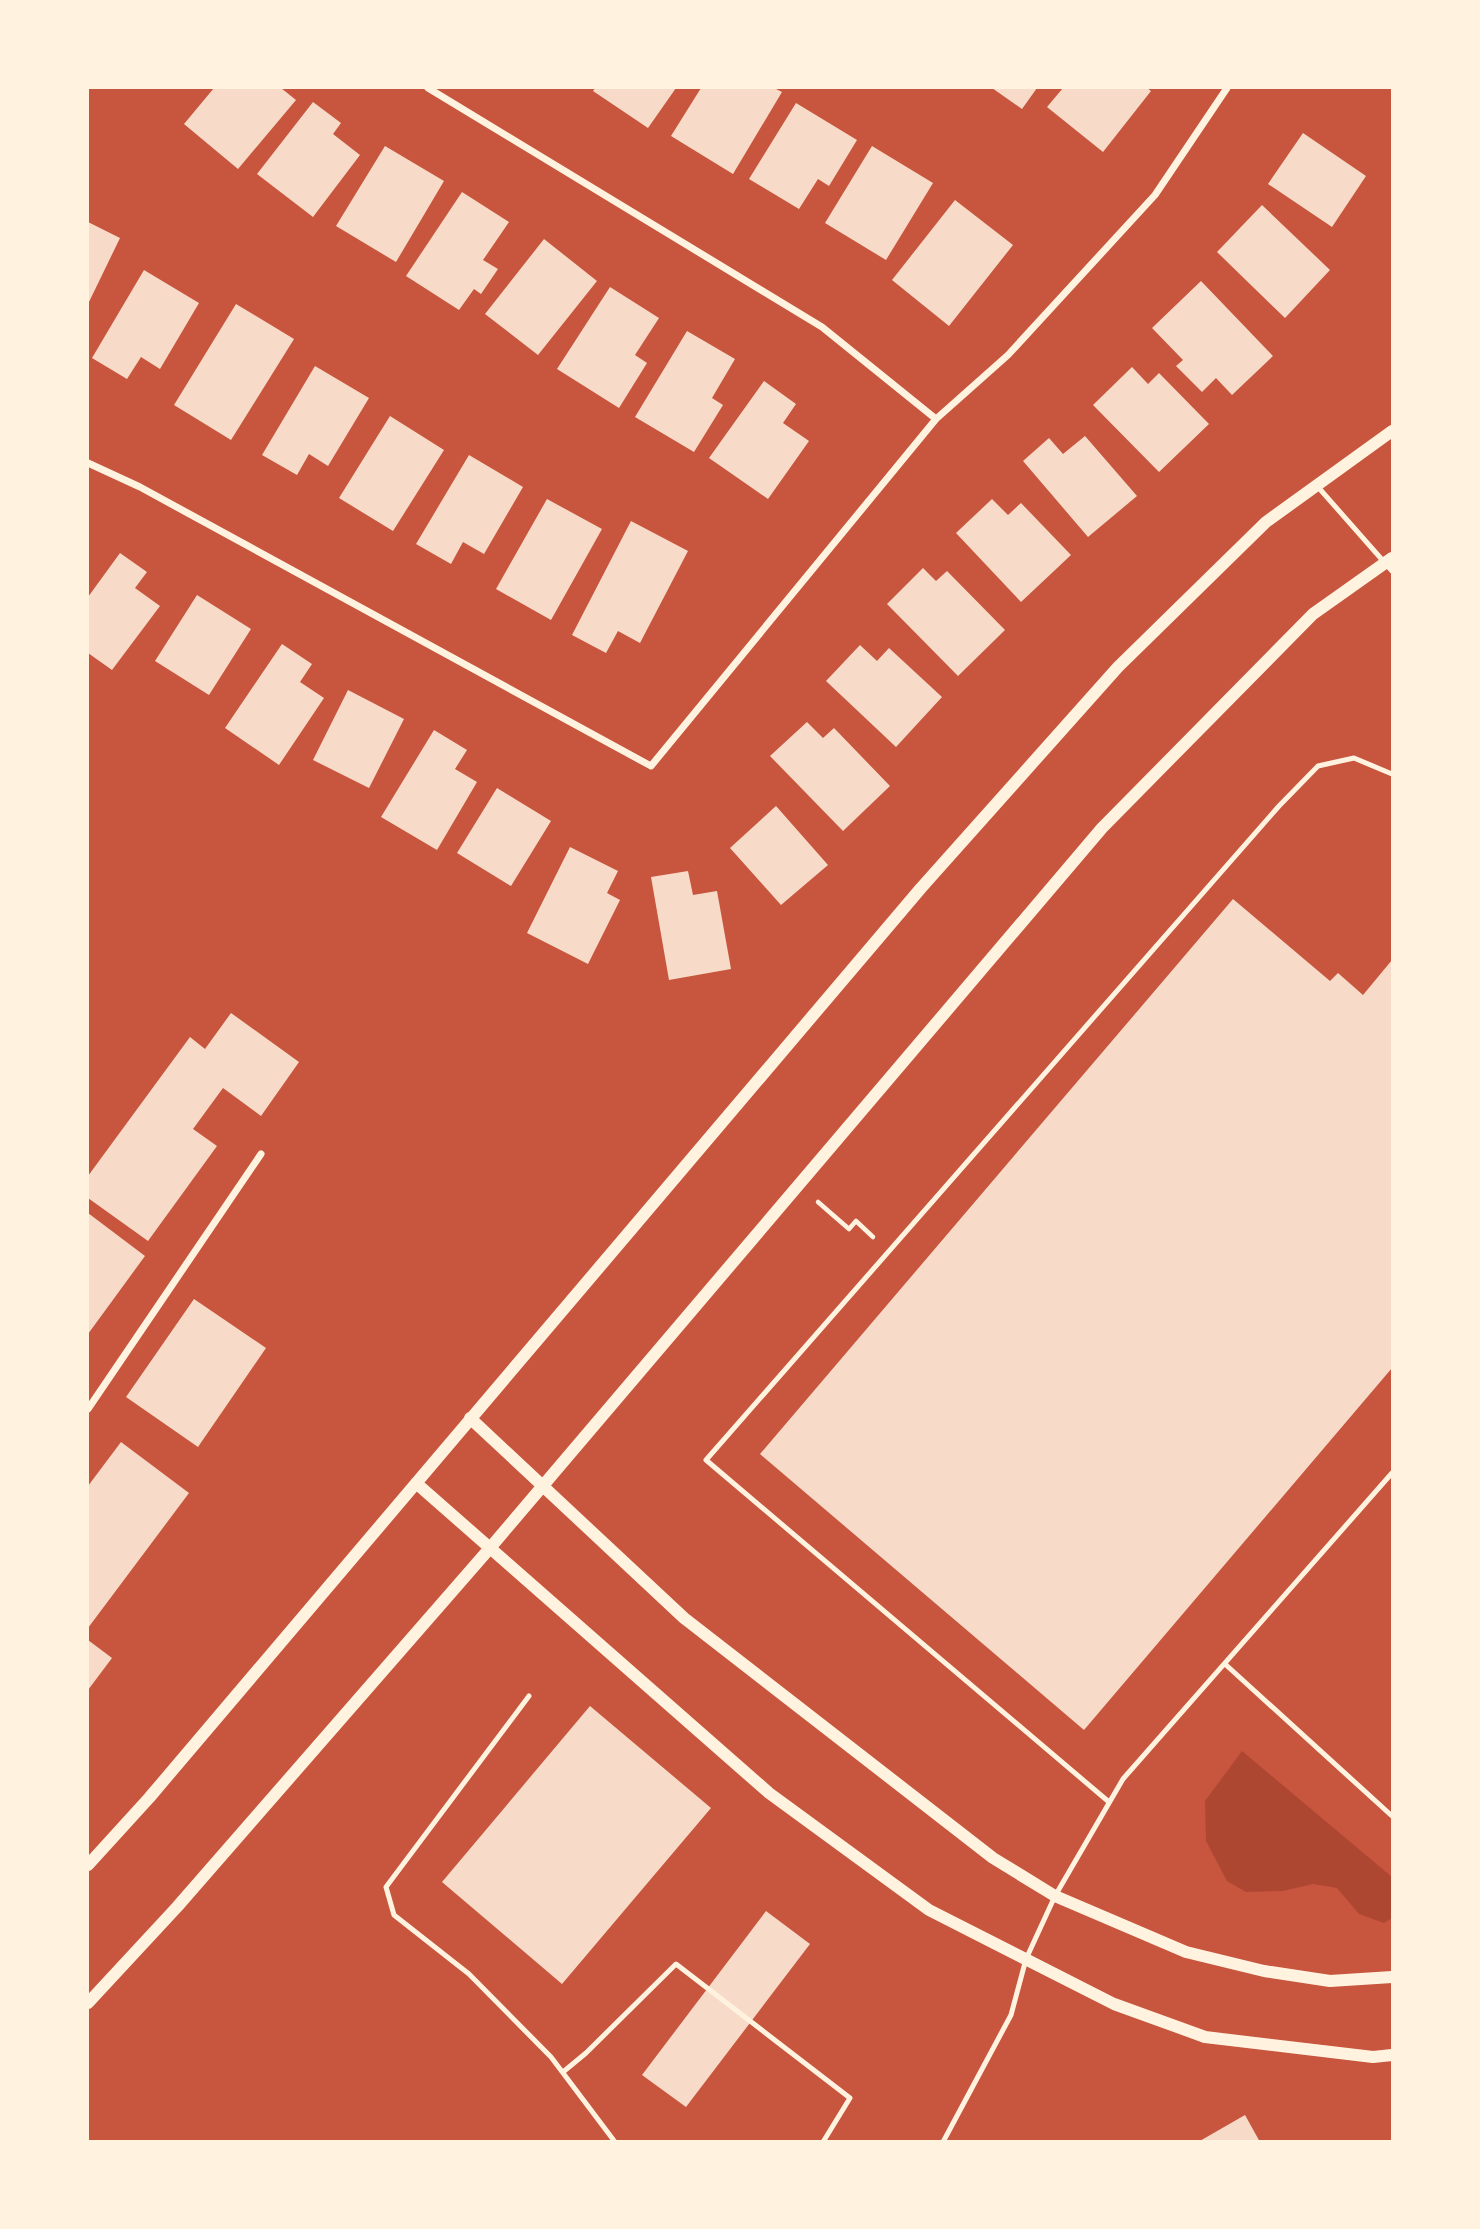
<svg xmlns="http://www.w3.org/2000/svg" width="1480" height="2229" font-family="'PT Sans Narrow',sans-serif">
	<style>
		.green { fill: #ae4732 }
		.building { fill: #f7dbc8 }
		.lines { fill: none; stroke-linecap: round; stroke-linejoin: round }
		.path { stroke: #fff3e0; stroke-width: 4.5 }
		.service { stroke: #fff3e0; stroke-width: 5 }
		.minor { stroke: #fff3e0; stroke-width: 7 }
		.tertiary { stroke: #fff3e0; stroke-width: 12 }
	</style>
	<rect width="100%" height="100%" fill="#c8553d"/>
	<path class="green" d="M 1242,1751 L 1392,1877 L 1392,1918 L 1384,1923 L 1359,1914 L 1337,1888 L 1313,1884 L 1283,1891 L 1246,1892 L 1227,1881 L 1206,1841 L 1205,1801 Z"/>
	<path class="building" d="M 214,88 L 281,88 L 296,100 L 238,169 L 184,124 Z
		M 595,88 L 676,88 L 648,128 L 593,91 Z
		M 701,88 L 774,88 L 782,92 L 733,174 L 671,136 Z
		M 992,88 L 1037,88 L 1022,109 Z
		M 1063,88 L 1147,88 L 1151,91 L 1103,152 L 1047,107 Z
		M 313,102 L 341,123 L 333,134 L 360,155 L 313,217 L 257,174 Z
		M 796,103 L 857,140 L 829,186 L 818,179 L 799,209 L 749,179 Z
		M 1303,133 L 1366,176 L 1332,227 L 1268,184 Z
		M 385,146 L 444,181 L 396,262 L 336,226 Z
		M 872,146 L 933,183 L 886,260 L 825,223 Z
		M 462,192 L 509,222 L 483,260 L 498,269 L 481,294 L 474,289 L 459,310 L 406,276 Z
		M 955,200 L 1013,245 L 949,326 L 892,280 Z
		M 1262,205 L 1330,270 L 1285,318 L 1217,252 Z
		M 88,222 L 120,238 L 88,304 Z
		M 544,239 L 597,281 L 538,355 L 485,314 Z
		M 144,270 L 199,303 L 160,369 L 141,357 L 127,379 L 92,358 Z
		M 1201,281 L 1273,356 L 1232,395 L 1216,378 L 1202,392 L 1176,366 L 1183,360 L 1152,328 Z
		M 610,287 L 659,318 L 635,355 L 647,363 L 619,408 L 557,369 Z
		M 236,304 L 294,339 L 231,440 L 174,405 Z
		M 687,331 L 735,359 L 712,398 L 723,405 L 694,452 L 635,417 Z
		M 315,366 L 369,398 L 328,466 L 309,454 L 297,475 L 262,455 Z
		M 1132,367 L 1148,384 L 1159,373 L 1209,424 L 1159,472 L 1093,405 Z
		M 764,381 L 796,404 L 783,423 L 809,441 L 768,499 L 709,458 Z
		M 390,416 L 444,450 L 393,531 L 339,498 Z
		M 1085,436 L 1137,496 L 1088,537 L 1023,461 L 1049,438 L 1063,454 Z
		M 469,455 L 523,487 L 484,554 L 463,542 L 451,564 L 416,544 Z
		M 547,499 L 602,529 L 551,620 L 496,589 Z
		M 992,499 L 1008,515 L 1021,503 L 1071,555 L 1021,602 L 956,533 Z
		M 631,521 L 688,551 L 640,643 L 618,631 L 606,653 L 572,635 Z
		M 120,553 L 147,572 L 135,588 L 160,606 L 112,670 L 88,653 L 88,597 Z
		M 923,568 L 936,581 L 947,571 L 1005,630 L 958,676 L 887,604 Z
		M 197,595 L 251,629 L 209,695 L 155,661 Z
		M 282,644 L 312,664 L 300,682 L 324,698 L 279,765 L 225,728 Z
		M 860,645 L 877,661 L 889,648 L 942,697 L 896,747 L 826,681 Z
		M 348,690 L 404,719 L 369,788 L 313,760 Z
		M 807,722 L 823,738 L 834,728 L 890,786 L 843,831 L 770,756 Z
		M 434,730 L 467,750 L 455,769 L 477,782 L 437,850 L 381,817 Z
		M 497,788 L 551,821 L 511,886 L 457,853 Z
		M 776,806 L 828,865 L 781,905 L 730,848 Z
		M 570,847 L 618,871 L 607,893 L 620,900 L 588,964 L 527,933 Z
		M 688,871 L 693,895 L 717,891 L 731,969 L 669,980 L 651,877 Z
		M 1233,899 L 1330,981 L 1338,973 L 1363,995 L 1392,960 L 1392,1368 L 1084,1730 L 760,1454 Z
		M 231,1013 L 299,1062 L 261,1116 L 223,1088 L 193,1129 L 217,1146 L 148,1241 L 88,1198 L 88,1176 L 190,1037 L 205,1049 Z
		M 88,1213 L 145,1256 L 88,1334 Z
		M 194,1299 L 266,1348 L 198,1447 L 126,1397 Z
		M 121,1442 L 189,1493 L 88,1628 L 88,1486 Z
		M 88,1640 L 112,1658 L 88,1690 Z
		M 590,1706 L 711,1808 L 562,1984 L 442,1882 Z
		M 766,1911 L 810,1944 L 686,2107 L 642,2075 Z
		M 1245,2115 L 1260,2142 L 1198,2142 Z"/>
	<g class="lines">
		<path class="path" d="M 818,1202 L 849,1229 L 856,1221 L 873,1237"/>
		<path class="service" d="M 1318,487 L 1392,571
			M 1225,1664 L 1392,1816
			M 529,1696 L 386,1887 L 394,1915 L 469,1974 L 551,2057 L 615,2142
			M 1109,1802 L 706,1460 L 1279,806 L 1318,766 L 1354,758 L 1392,774
			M 563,2072 L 586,2053 L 676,1964 L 850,2098 L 823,2142
			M 943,2142 L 1011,2015 L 1026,1959 L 1055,1896 L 1123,1779 L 1392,1473"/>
		<path class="minor" d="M 428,88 L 822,327 L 936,419
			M 88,463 L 140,487 L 651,766 L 936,419 L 1008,355 L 1155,195 L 1227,88
			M 88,1409 L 261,1154"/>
		<path class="tertiary" d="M 470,1418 L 684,1618 L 993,1858 L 1055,1896 L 1186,1952 L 1264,1971 L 1330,1981 L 1392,1977
			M 416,1483 L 769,1793 L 929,1910 L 1114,2004 L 1205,2037 L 1373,2057 L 1392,2055
			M 88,1865 L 149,1798 L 921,888 L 1118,667 L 1266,522 L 1392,431
			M 88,2003 L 177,1907 L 490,1548 L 1102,828 L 1313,614 L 1392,558"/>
	</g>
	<rect width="1480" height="2229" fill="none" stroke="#fff3e0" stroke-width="178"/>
</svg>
